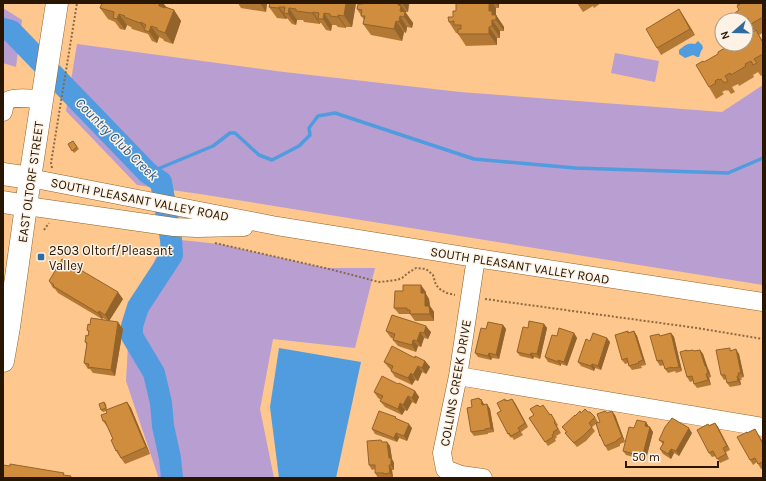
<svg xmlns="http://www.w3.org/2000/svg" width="766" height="481" font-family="Karla,sans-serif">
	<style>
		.green { fill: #b89ed1 }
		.water { fill: #519cdf }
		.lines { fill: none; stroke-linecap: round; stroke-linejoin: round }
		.stream { stroke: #519cdf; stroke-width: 3.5 }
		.river { stroke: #519cdf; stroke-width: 22 }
		.minor-casing { stroke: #916127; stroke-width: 19 }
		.major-casing { stroke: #916127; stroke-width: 23 }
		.path { stroke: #8c6942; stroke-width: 2; stroke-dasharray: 2 2; stroke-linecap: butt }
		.minor { stroke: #fff; stroke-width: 18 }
		.major { stroke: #fff; stroke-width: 22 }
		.wall { fill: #b37934 }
		.shaded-wall { fill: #92632b }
		.building { fill: #d08d3d; stroke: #92632b }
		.poi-dot { fill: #2d6ca3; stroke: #fdf2e6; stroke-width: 1.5 }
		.labels { text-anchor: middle; stroke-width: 3; stroke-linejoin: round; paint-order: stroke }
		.street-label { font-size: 13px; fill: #291600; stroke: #fdf2e6 }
		.poi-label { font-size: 13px; fill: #291600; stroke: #fdf2e6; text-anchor: start }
		.water-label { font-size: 14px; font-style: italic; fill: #235885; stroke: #fdf2e6 }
	</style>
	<rect width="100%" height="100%" fill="#fdc78e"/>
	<path class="green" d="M 3,8 L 22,20 L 16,67 L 3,63 Z
		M 77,44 L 284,72 L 460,92 L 722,112 L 763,85 L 763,285 L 200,194 L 137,185 L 66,111 Z
		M 615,53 L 659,61 L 655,82 L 611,73 Z
		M 171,239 L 219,244 L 325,268 L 375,268 L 355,348 L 273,339 L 260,409 L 274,478 L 157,478 L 158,476 L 126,381 L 129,328 L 158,252 Z"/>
	<path class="water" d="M 698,41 L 702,45 L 703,48 L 701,51 L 699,57 L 697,57 L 693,55 L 685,58 L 679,54 L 679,50 C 684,46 688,42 695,44 Z
		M 279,348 L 361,362 L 336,478 L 279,478 L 270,407 Z"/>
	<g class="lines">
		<path class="stream" d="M 148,173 L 213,146 L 230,133 L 235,133 L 259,155 L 272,160 L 299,146 L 310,135 L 309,128 L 318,116 L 335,113 L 474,159 L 575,168 L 728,173 L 763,158"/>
		<path class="river" d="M 3,29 L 11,31 L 148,173 L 161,182 L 171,239 L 172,255 L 138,307 L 132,326 L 132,336 L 154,373 L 161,403 L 163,426 L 170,458 L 172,478"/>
		<defs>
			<path id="minor" d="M 3,112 C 4,109 4,105 6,102 C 11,96 34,99 42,99
				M 30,178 L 277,226 L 476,258 L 763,302
				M 27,206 L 174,227 L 197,228 L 244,227
				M 476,258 L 458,376 L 442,453 L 445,469 L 461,475 L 483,478
				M 458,376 L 763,427"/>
			<path id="major" d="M 3,174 L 30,178
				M 3,202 L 27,206
				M 3,361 L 9,327 L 30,178 L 57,3"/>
		</defs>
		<use href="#minor" class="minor-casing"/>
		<use href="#major" class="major-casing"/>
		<path class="path" d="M 52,168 L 51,163 L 77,3
			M 44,230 L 49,223
			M 215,243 L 325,268 L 379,282 L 397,280 L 402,278 L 408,273 L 416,268 L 426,269 L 433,275 L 436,285 L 441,290 L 447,293 L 455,295
			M 485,299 L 697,328 L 763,339"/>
		<use href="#minor" class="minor"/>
		<use href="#major" class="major"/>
	</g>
	<path class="wall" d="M 238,3 L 267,3 L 266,12 L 241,8 Z
		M 270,3 L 356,3 L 352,27 L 346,27 L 346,28 L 338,27 L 336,25 L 332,25 L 331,31 L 326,30 L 321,23 L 320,23 L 320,24 L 304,22 L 303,20 L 297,20 L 296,25 L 292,24 L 287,18 L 286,19 L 277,18 L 269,7 Z
		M 363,3 L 409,3 L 408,12 L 406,12 L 406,13 L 413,23 L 412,28 L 407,27 L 406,33 L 404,32 L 402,41 L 371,35 L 363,24 L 364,20 L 357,9 L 363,4 Z
		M 455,3 L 499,3 L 499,8 L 496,8 L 496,15 L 504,27 L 504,31 L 500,31 L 500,38 L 497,38 L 497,45 L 466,46 L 458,34 L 458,33 L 456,33 L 449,22 L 453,17 L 456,11 L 456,4 Z
		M 577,3 L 601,3 L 594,8 L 593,6 L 583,12 Z
		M 736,3 L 763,3 L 763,33 L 759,35 L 755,30 L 752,31 L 749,27 L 746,29 L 746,20 L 740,20 L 735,13 L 739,10 L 738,6 Z
		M 166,7 L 174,10 L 181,21 L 173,44 L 164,41 L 163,39 L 159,37 L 157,43 L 152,41 L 148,34 L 132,29 L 131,27 L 127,25 L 125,30 L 120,29 L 115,22 L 108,19 L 100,8 Z
		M 679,9 L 695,35 L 661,55 L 657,48 Z
		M 756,30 L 763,41 L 763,69 L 762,70 L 763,71 L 763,75 L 761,76 L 758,72 L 753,75 L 754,77 L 739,86 L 738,84 L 732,87 L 735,92 L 731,94 L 728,90 L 726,91 L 726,90 L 722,92 L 724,94 L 716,99 L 709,87 L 734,45 L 749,36 Z
		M 73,141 L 79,149 L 74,153 L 68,144 Z
		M 49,281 L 123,299 L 109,321 L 123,329 L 115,376 L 93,373 L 90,369 L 88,369 L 84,363 L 87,345 L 85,342 L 88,336 L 89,333 L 87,330 L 90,325 L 108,321 L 103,318 L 102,319 L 58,293 L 55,289 L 53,288 Z
		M 426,292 L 426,294 L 429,299 L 430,306 L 434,312 L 434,321 L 415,321 L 410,314 L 399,314 L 394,308 Z
		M 392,315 L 431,332 L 428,339 L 424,338 L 421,347 L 418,346 L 416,352 L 398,346 L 393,340 L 394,339 L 391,338 L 386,331 Z
		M 544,324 L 547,328 L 540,359 L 534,357 L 533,359 L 520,356 L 517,352 L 528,328 Z
		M 503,325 L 506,329 L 499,359 L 492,358 L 491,360 L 478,357 L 475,353 L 486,329 Z
		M 628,331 L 629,333 L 634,331 L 637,336 L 646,365 L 641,366 L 642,368 L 632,370 L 629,366 L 628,363 L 625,364 L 622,360 Z
		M 574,333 L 577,338 L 567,366 L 561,364 L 561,366 L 548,362 L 545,357 L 557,336 Z
		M 671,333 L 674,337 L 682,371 L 676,373 L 675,371 L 668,373 L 665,369 L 664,365 L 660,366 L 657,361 L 661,336 Z
		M 590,341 L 610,342 L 601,370 L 595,368 L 594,371 L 581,366 L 578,362 Z
		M 700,350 L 703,354 L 707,368 L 709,370 L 711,377 L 709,378 L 711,385 L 697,388 L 694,384 L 693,381 L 690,382 L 687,377 L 688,351 L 694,351 Z
		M 731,350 L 739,354 L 744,377 L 741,378 L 742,380 L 740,380 L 741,385 L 730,387 L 727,383 L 726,379 L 724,380 L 721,375 Z
		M 415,358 L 425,361 L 430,367 L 426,374 L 422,372 L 418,381 L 415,380 L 412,385 L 395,377 L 391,371 L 391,370 L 389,368 L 384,362 Z
		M 398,384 L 415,391 L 419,397 L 416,404 L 412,402 L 407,411 L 405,410 L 402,415 L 385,407 L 380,401 L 381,400 L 378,398 L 374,392 Z
		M 481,399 L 484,405 L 487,404 L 490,409 L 494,432 L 488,433 L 488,434 L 474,436 L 471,432 L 480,400 Z
		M 512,399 L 515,403 L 528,427 L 521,432 L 523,435 L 514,440 L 512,437 L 511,438 L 508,434 L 501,411 L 506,400 L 507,401 Z
		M 104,402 L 106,404 L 107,410 L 127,402 L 131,408 L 150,454 L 125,464 L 116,451 L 113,439 L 108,428 L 103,421 L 107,413 L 106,411 L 103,412 L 101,410 Z
		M 537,406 L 540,407 L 550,414 L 551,414 L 558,425 L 557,426 L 561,433 L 556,436 L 557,437 L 555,439 L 556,441 L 548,446 L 529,418 L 534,415 Z
		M 588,412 L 595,417 L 598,422 L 597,423 L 600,422 L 607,413 L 615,415 L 625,442 L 620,444 L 620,446 L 608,451 L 605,446 L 602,438 L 600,436 L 596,424 L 592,427 L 595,431 L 586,441 L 577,447 L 568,437 L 565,433 L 566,432 L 562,427 L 575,416 Z
		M 397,419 L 412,428 L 407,441 L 399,438 L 397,442 L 375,434 L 372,429 Z
		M 646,422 L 649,427 L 653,432 L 646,459 L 641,457 L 641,459 L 626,455 L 623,451 L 634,428 Z
		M 715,423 L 718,427 L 730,450 L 726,452 L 729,459 L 720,463 L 716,456 L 712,457 L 709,453 L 709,425 Z
		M 755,429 L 763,442 L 763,468 L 761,469 L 757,462 L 753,465 L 750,460 L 747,433 Z
		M 692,433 L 679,456 L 674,453 L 671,459 L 663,454 L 660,449 L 663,444 L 659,440 Z
		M 383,442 L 387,442 L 390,446 L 392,459 L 394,463 L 394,470 L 392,470 L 393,478 L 387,478 L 386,477 L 378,478 L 375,473 L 375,469 L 372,470 L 369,465 Z"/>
	<path class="shaded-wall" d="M 159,3 L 163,3 L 169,10 L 159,6 Z
		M 260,3 L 267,3 L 266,12 Z
		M 346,3 L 356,3 L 352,27 L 344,16 Z
		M 398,3 L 400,3 L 406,12 L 406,13 L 413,23 L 412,28 L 404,17 L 398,5 Z
		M 402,3 L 409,3 L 408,12 Z
		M 489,3 L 493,3 L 496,8 L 496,15 L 504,27 L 504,31 L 496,20 L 489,11 Z
		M 496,3 L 499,3 L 499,8 Z
		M 279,7 L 287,18 L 286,19 L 278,8 Z
		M 289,8 L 297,20 L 296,25 L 288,14 Z
		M 679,9 L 683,15 L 695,35 L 690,29 Z
		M 174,10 L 181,21 L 173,44 L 165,33 Z
		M 313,12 L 320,23 L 320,24 L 312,13 Z
		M 324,13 L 332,25 L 331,31 L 323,19 Z
		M 119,14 L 127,25 L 125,30 L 117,19 Z
		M 338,15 L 346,27 L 346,28 L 338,17 Z
		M 400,16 L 407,27 L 406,33 L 399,22 Z
		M 492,20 L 500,31 L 500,38 L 492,26 Z
		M 396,21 L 404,32 L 402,41 L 394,29 Z
		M 141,22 L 146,30 L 145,30 L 140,23 Z
		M 151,26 L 159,37 L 157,43 L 149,32 Z
		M 489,27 L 497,38 L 497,45 L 489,34 Z
		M 421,285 L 426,292 L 426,294 L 429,299 L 430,306 L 434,312 L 434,321 L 430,314 L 425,306 L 421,293 Z
		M 118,292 L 123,299 L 109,321 L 105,315 Z
		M 99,311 L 103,318 L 102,319 L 98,313 Z
		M 118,322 L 123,329 L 115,376 L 111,370 Z
		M 544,324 L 547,328 L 540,359 L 537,354 Z
		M 503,325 L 506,329 L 499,359 L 496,355 Z
		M 426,326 L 431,332 L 428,339 L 424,333 Z
		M 634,331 L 637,336 L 646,365 L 643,360 Z
		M 420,332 L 424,338 L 421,347 L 417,341 Z
		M 574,333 L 577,338 L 567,366 L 564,362 Z
		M 671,333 L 674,337 L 682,371 L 679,367 Z
		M 607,338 L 610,342 L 601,370 L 598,366 Z
		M 413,340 L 418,346 L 416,352 L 412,345 Z
		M 736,349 L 739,354 L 744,377 L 741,373 Z
		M 700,350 L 703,354 L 711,377 L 708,373 L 705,366 Z
		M 489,353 L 492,358 L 491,360 L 488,356 Z
		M 531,353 L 534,357 L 533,359 L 530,355 Z
		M 558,360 L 561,364 L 561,366 L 558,362 Z
		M 425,361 L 430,367 L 426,374 L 422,368 Z
		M 592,364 L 595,368 L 594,371 L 591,366 Z
		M 418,366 L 422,372 L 418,381 L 413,375 Z
		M 411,373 L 415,380 L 412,385 L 408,378 Z
		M 706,374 L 709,378 L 711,385 L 708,380 Z
		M 737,376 L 740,380 L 741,385 L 738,381 Z
		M 415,391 L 419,397 L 416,404 L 412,398 Z
		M 408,396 L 412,402 L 407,411 L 403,405 Z
		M 479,398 L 482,402 L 481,399 L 484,404 L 485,410 L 482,405 Z
		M 512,399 L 515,403 L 528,427 L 525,423 Z
		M 127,402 L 131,408 L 150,454 L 146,447 Z
		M 400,403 L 405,410 L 402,415 L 398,409 Z
		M 487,404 L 490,409 L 494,432 L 491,428 Z
		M 612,411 L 615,415 L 625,442 L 622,437 Z
		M 646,422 L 649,427 L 648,430 L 645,426 Z
		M 715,423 L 718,427 L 730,450 L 727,446 Z
		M 409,424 L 412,428 L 407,441 L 404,436 Z
		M 650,427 L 653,432 L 646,459 L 643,454 Z
		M 689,428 L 692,433 L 679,456 L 676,451 Z
		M 396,433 L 399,438 L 397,442 L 394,438 Z
		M 387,442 L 390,446 L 392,459 L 394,463 L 394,470 L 391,465 L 389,458 Z
		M 671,449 L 674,453 L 671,459 L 668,454 Z
		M 638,453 L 641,457 L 641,459 L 638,455 Z
		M 389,465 L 392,470 L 393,478 L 390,473 Z"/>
	<path class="building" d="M 102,3 L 152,3 L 155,4 L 155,3 L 159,3 L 159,6 L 165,8 L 165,7 L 174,10 L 165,33 L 157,30 L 157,28 L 151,26 L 149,32 L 144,30 L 146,25 L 141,22 L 140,23 L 124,17 L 125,16 L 119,14 L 117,19 L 113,18 L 114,12 L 100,8 Z
		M 270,3 L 346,3 L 344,16 L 338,15 L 338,17 L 330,16 L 330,14 L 324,13 L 323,19 L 318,19 L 319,13 L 313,12 L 312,13 L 296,11 L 296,9 L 289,8 L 288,14 L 284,13 L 285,7 L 279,7 L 278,8 L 269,7 Z
		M 363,3 L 398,3 L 398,5 L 401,6 L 400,11 L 405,12 L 404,17 L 400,16 L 399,22 L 396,21 L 394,29 L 363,24 L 365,16 L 361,16 L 362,10 L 357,9 L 358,4 L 363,4 Z
		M 456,3 L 489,3 L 489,11 L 492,11 L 492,15 L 496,15 L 496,20 L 492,20 L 492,26 L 489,27 L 489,34 L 458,34 L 458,29 L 461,29 L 461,25 L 454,25 L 454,21 L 449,22 L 448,17 L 453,17 L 453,11 L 456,11 Z
		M 739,3 L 763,3 L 763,17 L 751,24 L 748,18 L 745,20 L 742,15 L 738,18 L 735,13 L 739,10 L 737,6 L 740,4 Z
		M 679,9 L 690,29 L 657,48 L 646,29 Z
		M 756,30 L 763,43 L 763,54 L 754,59 L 757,63 L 753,65 L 751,61 L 745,64 L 746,66 L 731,75 L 730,73 L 725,76 L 728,81 L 724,83 L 721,79 L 719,80 L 718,79 L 715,81 L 716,83 L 709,87 L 696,65 L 703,61 L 704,62 L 718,54 L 718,52 L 732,44 L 733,45 L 735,44 L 746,44 L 746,38 L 749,36 L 748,35 Z
		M 73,141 L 77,147 L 72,151 L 68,144 Z
		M 62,259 L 118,292 L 105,315 L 99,311 L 98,313 L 53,286 L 54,285 L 49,281 Z
		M 403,285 L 421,285 L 421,293 L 425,293 L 425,306 L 429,306 L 430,314 L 410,314 L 410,310 L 407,310 L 407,308 L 394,308 L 395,291 L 403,291 Z
		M 392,315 L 426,326 L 424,333 L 420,332 L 417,341 L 413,340 L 412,345 L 393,340 L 395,334 L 386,331 Z
		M 91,318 L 118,322 L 111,370 L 88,367 L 89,364 L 84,363 L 87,343 L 85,342 L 86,335 L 88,336 L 89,331 L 87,330 L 88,324 L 90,325 Z
		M 529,321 L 544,324 L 537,354 L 531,353 L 530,355 L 517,352 L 523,327 L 528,328 Z
		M 488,322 L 503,325 L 496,355 L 489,353 L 488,356 L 475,353 L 481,328 L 486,329 Z
		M 559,328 L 574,333 L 564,362 L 558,360 L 558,362 L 545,357 L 552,335 L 557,336 Z
		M 628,331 L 628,333 L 634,331 L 643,360 L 638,362 L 639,363 L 629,366 L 627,358 L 622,360 L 615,335 Z
		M 593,333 L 607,338 L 598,366 L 592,364 L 591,366 L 578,362 L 586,339 L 590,341 Z
		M 671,333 L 679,367 L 673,368 L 672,367 L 665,369 L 662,360 L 657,361 L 650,336 L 659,334 L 660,336 Z
		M 392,346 L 415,358 L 415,356 L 425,361 L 422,368 L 418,366 L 413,375 L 411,373 L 408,378 L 391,371 L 393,366 L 384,362 Z
		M 730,348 L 730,351 L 736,349 L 741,373 L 738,373 L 739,376 L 737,376 L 738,381 L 727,383 L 725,375 L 721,375 L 716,350 Z
		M 687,350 L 687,351 L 693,350 L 694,351 L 700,350 L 705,366 L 706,366 L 708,373 L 706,374 L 708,380 L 694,384 L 692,376 L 687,377 L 680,352 Z
		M 382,376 L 398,384 L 399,383 L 415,391 L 412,398 L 408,396 L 403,405 L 400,403 L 398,409 L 380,401 L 383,396 L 374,392 Z
		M 479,398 L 480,400 L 481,399 L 482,405 L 487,404 L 491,428 L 485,429 L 485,430 L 471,432 L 467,408 L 472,407 L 471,400 Z
		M 505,399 L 505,401 L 507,400 L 507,401 L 512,399 L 525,423 L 518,428 L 520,431 L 511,436 L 509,433 L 508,434 L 497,413 L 501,411 L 497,403 Z
		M 104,402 L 106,408 L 101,410 L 99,404 Z
		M 127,402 L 146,447 L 121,458 L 117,450 L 116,451 L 111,440 L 113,439 L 105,421 L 103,421 L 101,415 L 107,413 L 106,410 Z
		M 537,405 L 537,406 L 538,405 L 540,407 L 543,405 L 550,415 L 551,414 L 555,421 L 554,422 L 558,429 L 553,432 L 554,433 L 552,435 L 553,437 L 545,442 L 529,418 L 534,415 L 530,409 Z
		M 585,409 L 588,412 L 590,412 L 595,417 L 589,423 L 592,427 L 583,436 L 574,443 L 565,433 L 567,432 L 562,427 L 575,415 L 575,416 L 580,411 L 581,413 Z
		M 379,411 L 396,417 L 395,418 L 409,424 L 404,436 L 396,433 L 394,438 L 372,429 Z
		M 605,411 L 607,413 L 612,411 L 622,437 L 617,440 L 617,441 L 605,446 L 600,435 L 600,436 L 596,423 L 600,422 L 597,414 Z
		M 672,418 L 689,428 L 676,451 L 671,449 L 668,454 L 660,449 L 664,442 L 659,440 L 665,427 Z
		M 637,420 L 646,422 L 645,426 L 650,427 L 643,454 L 638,453 L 638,455 L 623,451 L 629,427 L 634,428 Z
		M 715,423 L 727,446 L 723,448 L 726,454 L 717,459 L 713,451 L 709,453 L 697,430 L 708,424 L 709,426 Z
		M 755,429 L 763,444 L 763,454 L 762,454 L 763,456 L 763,462 L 758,464 L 755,458 L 750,460 L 737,437 L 747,432 L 747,433 Z
		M 381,440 L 382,442 L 387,442 L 389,458 L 391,458 L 391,465 L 389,465 L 390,473 L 384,474 L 384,473 L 375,473 L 375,465 L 369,465 L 367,441 Z
		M 10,464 L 64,473 L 63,475 L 71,476 L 70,478 L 3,478 L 3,465 L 10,466 Z"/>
	<rect class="poi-dot" x="37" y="253" width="8" height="8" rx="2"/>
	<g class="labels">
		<g class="street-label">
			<text transform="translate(30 182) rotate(-82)" y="5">EAST OLTORF STREET</text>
			<text transform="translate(140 199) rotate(11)" y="5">SOUTH PLEASANT VALLEY ROAD</text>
			<text transform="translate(520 265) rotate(9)" y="5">SOUTH PLEASANT VALLEY ROAD</text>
			<text transform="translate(455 383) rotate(-80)" y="5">COLLINS CREEK DRIVE</text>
		</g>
		<g class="poi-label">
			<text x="49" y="255">2503 Oltorf/Pleasant<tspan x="49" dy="15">Valley</tspan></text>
		</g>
		<g class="water-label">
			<text transform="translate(117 139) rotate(45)" y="5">Country Club Creek</text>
		</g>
	</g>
	<rect width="766" height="481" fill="none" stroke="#291600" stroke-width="8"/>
	<g transform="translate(734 32) rotate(250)"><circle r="19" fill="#fdf2e6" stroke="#a89a8a"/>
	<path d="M0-3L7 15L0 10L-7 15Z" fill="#2d6ca3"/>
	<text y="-6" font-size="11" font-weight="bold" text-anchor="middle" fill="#291600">N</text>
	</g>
	<path d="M626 461v6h92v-6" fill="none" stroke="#291600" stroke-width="2"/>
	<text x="632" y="461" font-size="12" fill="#291600" stroke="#fdf2e6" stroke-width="3" paint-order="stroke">50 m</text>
</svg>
